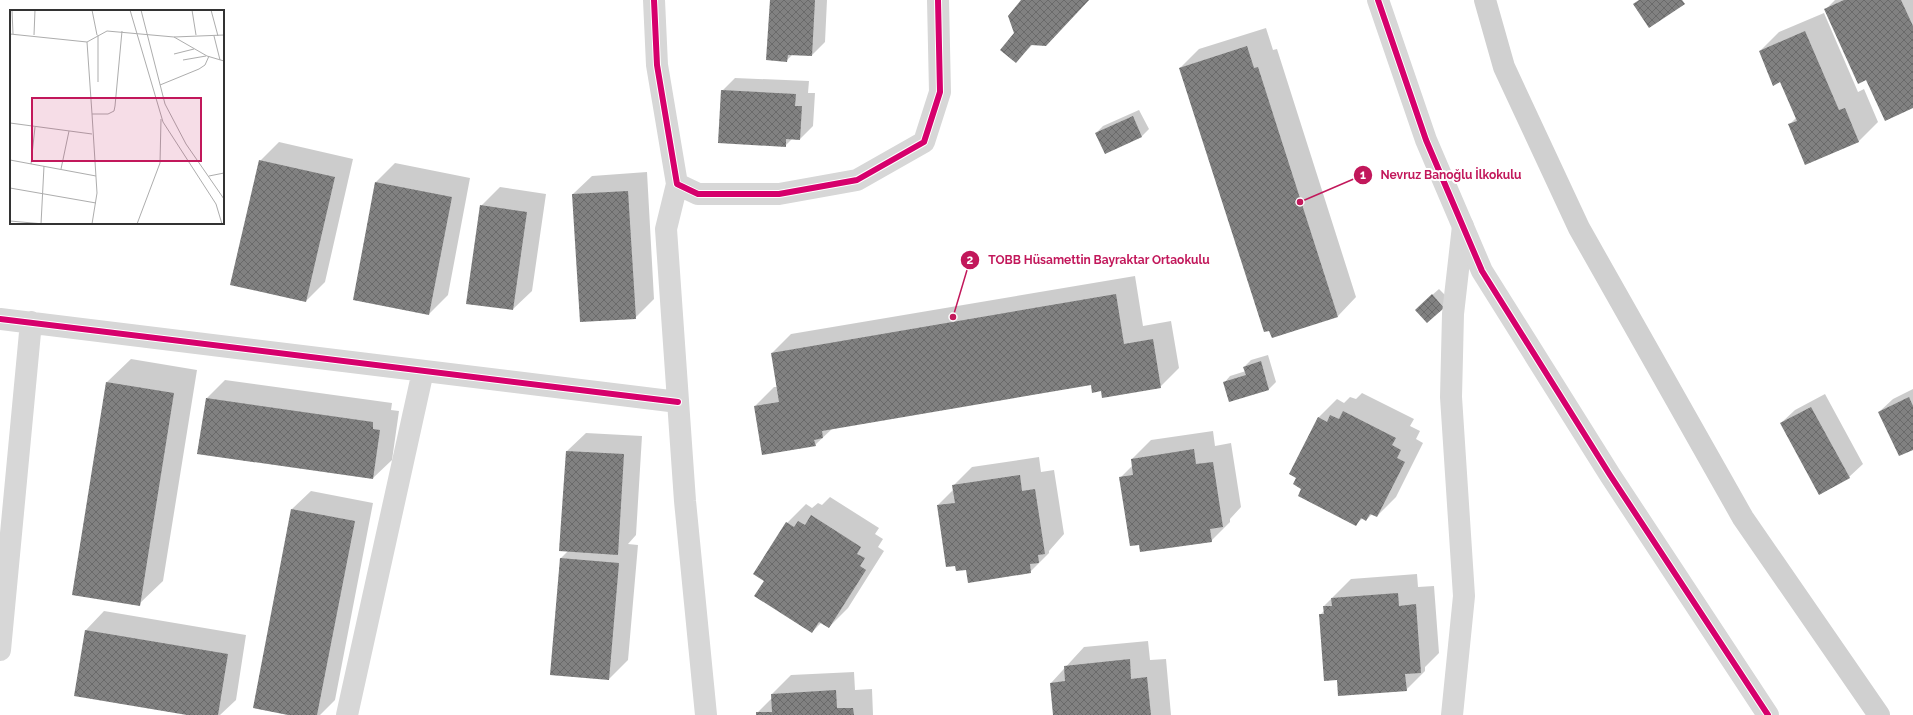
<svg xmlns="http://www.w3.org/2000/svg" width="1913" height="715" font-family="Raleway,sans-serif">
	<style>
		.shadow { fill: #0003 }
		.building { fill: url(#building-cross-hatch) }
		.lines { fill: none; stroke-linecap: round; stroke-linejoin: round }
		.minor { stroke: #d7d7d7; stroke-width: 22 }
		.tertiary { stroke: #d7d7d7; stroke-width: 22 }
		.secondary { stroke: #d0d0d0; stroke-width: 22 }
		.cycleway-casing { stroke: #fff; stroke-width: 8 }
		.cycleway { stroke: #d6006c; stroke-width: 6 }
		.inset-road { fill: none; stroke: #adadad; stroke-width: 1 }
		.view { fill: #c2185b; fill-opacity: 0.15; stroke: #c2185b; stroke-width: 2 }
		.inset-edge { fill: none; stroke: #333; stroke-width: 2 }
		.leader { fill: none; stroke: #c2185b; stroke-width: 1.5 }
		.callout-dot { fill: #c2185b; stroke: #fff; stroke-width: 1.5 }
		.mark-label { font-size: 12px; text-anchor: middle; font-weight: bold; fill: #fff }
		.callout-label { font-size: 12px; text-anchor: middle; font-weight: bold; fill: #c2185b; stroke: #fff; stroke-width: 4; stroke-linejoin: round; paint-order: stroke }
	</style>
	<defs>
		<pattern id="building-cross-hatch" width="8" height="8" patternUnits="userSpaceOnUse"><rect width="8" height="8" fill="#818181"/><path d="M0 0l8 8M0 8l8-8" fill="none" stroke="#6a6a6a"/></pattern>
	</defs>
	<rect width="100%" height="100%" fill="#fff"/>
	<path class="shadow" d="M 771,0 L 827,0 L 825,42 L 812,55 L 793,54 L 787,60 Z
		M 1022,0 L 1089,0 L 1046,45 L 1033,44 L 1016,62 L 1015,33 Z
		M 1835,0 L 1913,0 L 1913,107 L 1867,78 L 1825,10 Z
		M 1824,13 L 1858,92 L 1864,89 L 1878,122 L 1859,141 L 1806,163 L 1789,125 L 1797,117 L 1781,81 L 1760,51 L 1779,32 Z
		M 1266,28 L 1273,50 L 1277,49 L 1356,297 L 1338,316 L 1180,68 L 1199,49 Z
		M 735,78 L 809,81 L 808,93 L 815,93 L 813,126 L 800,139 L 793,138 L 785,146 L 722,91 Z
		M 1139,110 L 1149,129 L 1142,136 L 1105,152 L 1096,133 L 1103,126 Z
		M 279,142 L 353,159 L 325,282 L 306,301 L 260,161 Z
		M 395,163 L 470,178 L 448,295 L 429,314 L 354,299 L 376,182 Z
		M 647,172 L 654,299 L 635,318 L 573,194 L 592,176 Z
		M 500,187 L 546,194 L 532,291 L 513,309 L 481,206 Z
		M 1135,276 L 1143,326 L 1171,321 L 1179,368 L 1160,387 L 1102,390 L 1091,384 L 833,428 L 815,445 L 755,406 L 774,387 L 777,387 L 772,353 L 791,334 Z
		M 1439,289 L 1450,300 L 1444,307 L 1423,303 Z
		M 1268,355 L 1276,382 L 1269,389 L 1229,401 L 1224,383 L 1230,376 L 1246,371 L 1244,367 L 1251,360 Z
		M 131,359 L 197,370 L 163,581 L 139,604 L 107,382 Z
		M 225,380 L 392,403 L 391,410 L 399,411 L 392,460 L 373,478 L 206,399 Z
		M 1913,389 L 1913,449 L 1879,412 L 1893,399 Z
		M 1362,393 L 1414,419 L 1410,426 L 1420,431 L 1416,439 L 1423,443 L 1396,497 L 1377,516 L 1372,514 L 1366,520 L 1363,518 L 1356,524 L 1303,488 L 1318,418 L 1337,399 L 1344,403 L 1350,397 L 1356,399 Z
		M 1825,394 L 1863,464 L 1849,477 L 1781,423 L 1795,410 Z
		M 1213,431 L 1215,446 L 1231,443 L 1241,507 L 1230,519 L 1230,522 L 1211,541 L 1140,544 L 1120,478 L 1133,465 L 1132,459 L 1151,440 Z
		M 586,433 L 642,436 L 636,535 L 628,544 L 638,545 L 628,660 L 609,679 L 551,674 L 561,558 L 568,551 L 567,451 Z
		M 1039,457 L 1041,472 L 1054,470 L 1064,534 L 1049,551 L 1049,553 L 1030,572 L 967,568 L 938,505 L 954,489 L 953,486 L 972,467 Z
		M 311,491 L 373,503 L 335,700 L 320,715 L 294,715 L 292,509 Z
		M 830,497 L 879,528 L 875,534 L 883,539 L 878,547 L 884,551 L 848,608 L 829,627 L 822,622 L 812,632 L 766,581 L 787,523 L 806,504 L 812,508 L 818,503 L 822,505 Z
		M 1417,574 L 1418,587 L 1434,586 L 1439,653 L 1425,667 L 1425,671 L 1406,690 L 1338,679 L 1320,615 L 1325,610 L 1324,606 L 1351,579 Z
		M 104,611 L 246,635 L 236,700 L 220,715 L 194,715 L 86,630 Z
		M 1148,641 L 1150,660 L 1166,659 L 1171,715 L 1054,715 L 1051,683 L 1084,647 Z
		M 854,672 L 855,690 L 872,689 L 873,715 L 757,715 L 757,713 L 772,698 L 772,694 L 791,675 Z"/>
	<path class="building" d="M 770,0 L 815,0 L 812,56 L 788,55 L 787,62 L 766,60 Z
		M 1021,0 L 1089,0 L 1046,46 L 1031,45 L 1016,63 L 1000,50 L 1014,33 L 1008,16 Z
		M 1639,0 L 1682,0 L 1685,4 L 1649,28 L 1633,4 Z
		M 1844,0 L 1901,0 L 1913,26 L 1913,108 L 1885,121 L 1866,80 L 1858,84 L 1824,9 Z
		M 1805,31 L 1839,110 L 1845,108 L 1859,142 L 1805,165 L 1788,124 L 1797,121 L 1780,82 L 1773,86 L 1759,51 Z
		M 1247,46 L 1254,68 L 1258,67 L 1338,317 L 1272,338 L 1269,331 L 1264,332 L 1179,68 Z
		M 721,90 L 796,94 L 795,106 L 802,106 L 800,140 L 786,139 L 786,147 L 718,143 Z
		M 1133,116 L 1142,137 L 1105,154 L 1095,133 Z
		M 259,160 L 335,177 L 306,302 L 230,285 Z
		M 375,182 L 452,197 L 429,315 L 353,300 Z
		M 628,191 L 636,319 L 580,322 L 572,194 Z
		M 480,205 L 527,212 L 513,310 L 466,304 Z
		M 1116,294 L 1124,344 L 1153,339 L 1161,388 L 1102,398 L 1101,391 L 1092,393 L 1091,385 L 822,431 L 823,438 L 814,440 L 816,446 L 762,455 L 754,406 L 779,402 L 771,353 Z
		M 1432,294 L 1444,308 L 1427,323 L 1415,310 Z
		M 1261,361 L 1269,390 L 1229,402 L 1223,382 L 1246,375 L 1243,367 Z
		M 106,382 L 174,393 L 140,606 L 72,595 Z
		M 1909,397 L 1913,406 L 1913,450 L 1899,456 L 1878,412 Z
		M 206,398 L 373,422 L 373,429 L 380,430 L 373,479 L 197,454 Z
		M 1811,407 L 1850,478 L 1819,495 L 1780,423 Z
		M 1343,411 L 1396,438 L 1392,445 L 1401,450 L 1397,458 L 1405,462 L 1377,517 L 1370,514 L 1366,521 L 1361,518 L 1356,526 L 1298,496 L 1301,489 L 1293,484 L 1296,478 L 1289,474 L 1318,417 L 1327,422 L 1330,415 L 1339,419 Z
		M 1194,449 L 1196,464 L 1213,462 L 1223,527 L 1210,529 L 1212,542 L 1140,552 L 1139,545 L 1130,546 L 1119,477 L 1133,475 L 1131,459 Z
		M 566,451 L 624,454 L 618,555 L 559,551 Z
		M 1020,475 L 1022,491 L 1035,489 L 1045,554 L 1038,555 L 1039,563 L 1030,564 L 1031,573 L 968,583 L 966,570 L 956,571 L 955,566 L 946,567 L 937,505 L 955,503 L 952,485 Z
		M 291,509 L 355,521 L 317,715 L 288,715 L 253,708 Z
		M 811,515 L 861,547 L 857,554 L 865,558 L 860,566 L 866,570 L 829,628 L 819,622 L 812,633 L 754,596 L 764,581 L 753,574 L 786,522 L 794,527 L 798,521 L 805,525 Z
		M 560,558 L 619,563 L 609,680 L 550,675 Z
		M 1398,593 L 1399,606 L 1416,604 L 1421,673 L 1405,674 L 1407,691 L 1338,696 L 1337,680 L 1324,681 L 1319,614 L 1324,614 L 1323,606 L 1332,606 L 1331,598 Z
		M 85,630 L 228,654 L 218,715 L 187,715 L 74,696 Z
		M 1130,659 L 1131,679 L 1147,677 L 1151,715 L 1053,715 L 1050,683 L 1065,681 L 1064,666 Z
		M 836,690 L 837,708 L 853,708 L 854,715 L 756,715 L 756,712 L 772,712 L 771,694 Z"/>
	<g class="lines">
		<path class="minor" d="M 654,0 L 657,65 L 677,184 L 698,194 L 779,194 L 857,180 L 924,142 L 940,92 L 938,0
			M 677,184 L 666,229 L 685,501 L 706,715
			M 0,319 L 678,402
			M 0,650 L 31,322
			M 347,715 L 423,371
			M 1452,715 L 1464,596 L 1451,397 L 1453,314 L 1463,226"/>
		<path class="tertiary" d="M 1378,0 L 1426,140 L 1482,271 L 1610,475 L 1768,715"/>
		<path class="secondary" d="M 1485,0 L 1504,67 L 1579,228 L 1743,518 L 1879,715"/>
		<defs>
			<path id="cycleway" d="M 654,0 L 657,65 L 677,184 L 698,194 L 779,194 L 857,180 L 924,142 L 940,92 L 938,0
				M 1378,0 L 1426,140 L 1482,271 L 1610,475 L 1768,715
				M 0,319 L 678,402"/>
		</defs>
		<use href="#cycleway" class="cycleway-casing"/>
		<use href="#cycleway" class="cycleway"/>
	</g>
	<g transform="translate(10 10)">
		<rect width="214" height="214" fill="#fff"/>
		<path class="inset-road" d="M 2,0 L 3,24M 82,0 L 87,25M 120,0 L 153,112 L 206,194 L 212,214M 131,0 L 155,94 L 176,134 L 214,189M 182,0 L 186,25M 201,0 L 208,26M 0,24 L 77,32 L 97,21 L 164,27 L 197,46 L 214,51M 24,25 L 25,0M 204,26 L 210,50M 164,27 L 214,25M 77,32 L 82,104 L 98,104 L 104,101 L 105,96 L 112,21M 164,44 L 184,39M 173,50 L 196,46M 88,72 L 88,25M 150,75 L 189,59 L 195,55 L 199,46M 82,104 L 87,183 L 82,214M 0,113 L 82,124M 0,150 L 86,166M 21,154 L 25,117M 51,159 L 59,121M 199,166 L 214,163M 0,178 L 86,193M 0,211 L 34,214M 31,214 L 34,156M 127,214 L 150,153 L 151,109"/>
		<path class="view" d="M 22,88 L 191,88 L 191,151 L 22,151 Z"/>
		<rect width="214" height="214" class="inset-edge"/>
	</g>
	<path class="leader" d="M1300 202L1363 175M953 317L970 260"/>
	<g class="callout-dot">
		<circle cx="1300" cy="202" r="4"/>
		<circle cx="953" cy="317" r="4"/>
		<circle cx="1363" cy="175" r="10"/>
		<circle cx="970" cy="260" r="10"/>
	</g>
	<g class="mark-label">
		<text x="1363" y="179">1</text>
		<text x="970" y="264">2</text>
	</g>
	<g class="callout-label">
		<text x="1451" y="179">Nevruz Banoğlu İlkokulu</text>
		<text x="1099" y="264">TOBB Hüsamettin Bayraktar Ortaokulu</text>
	</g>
</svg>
